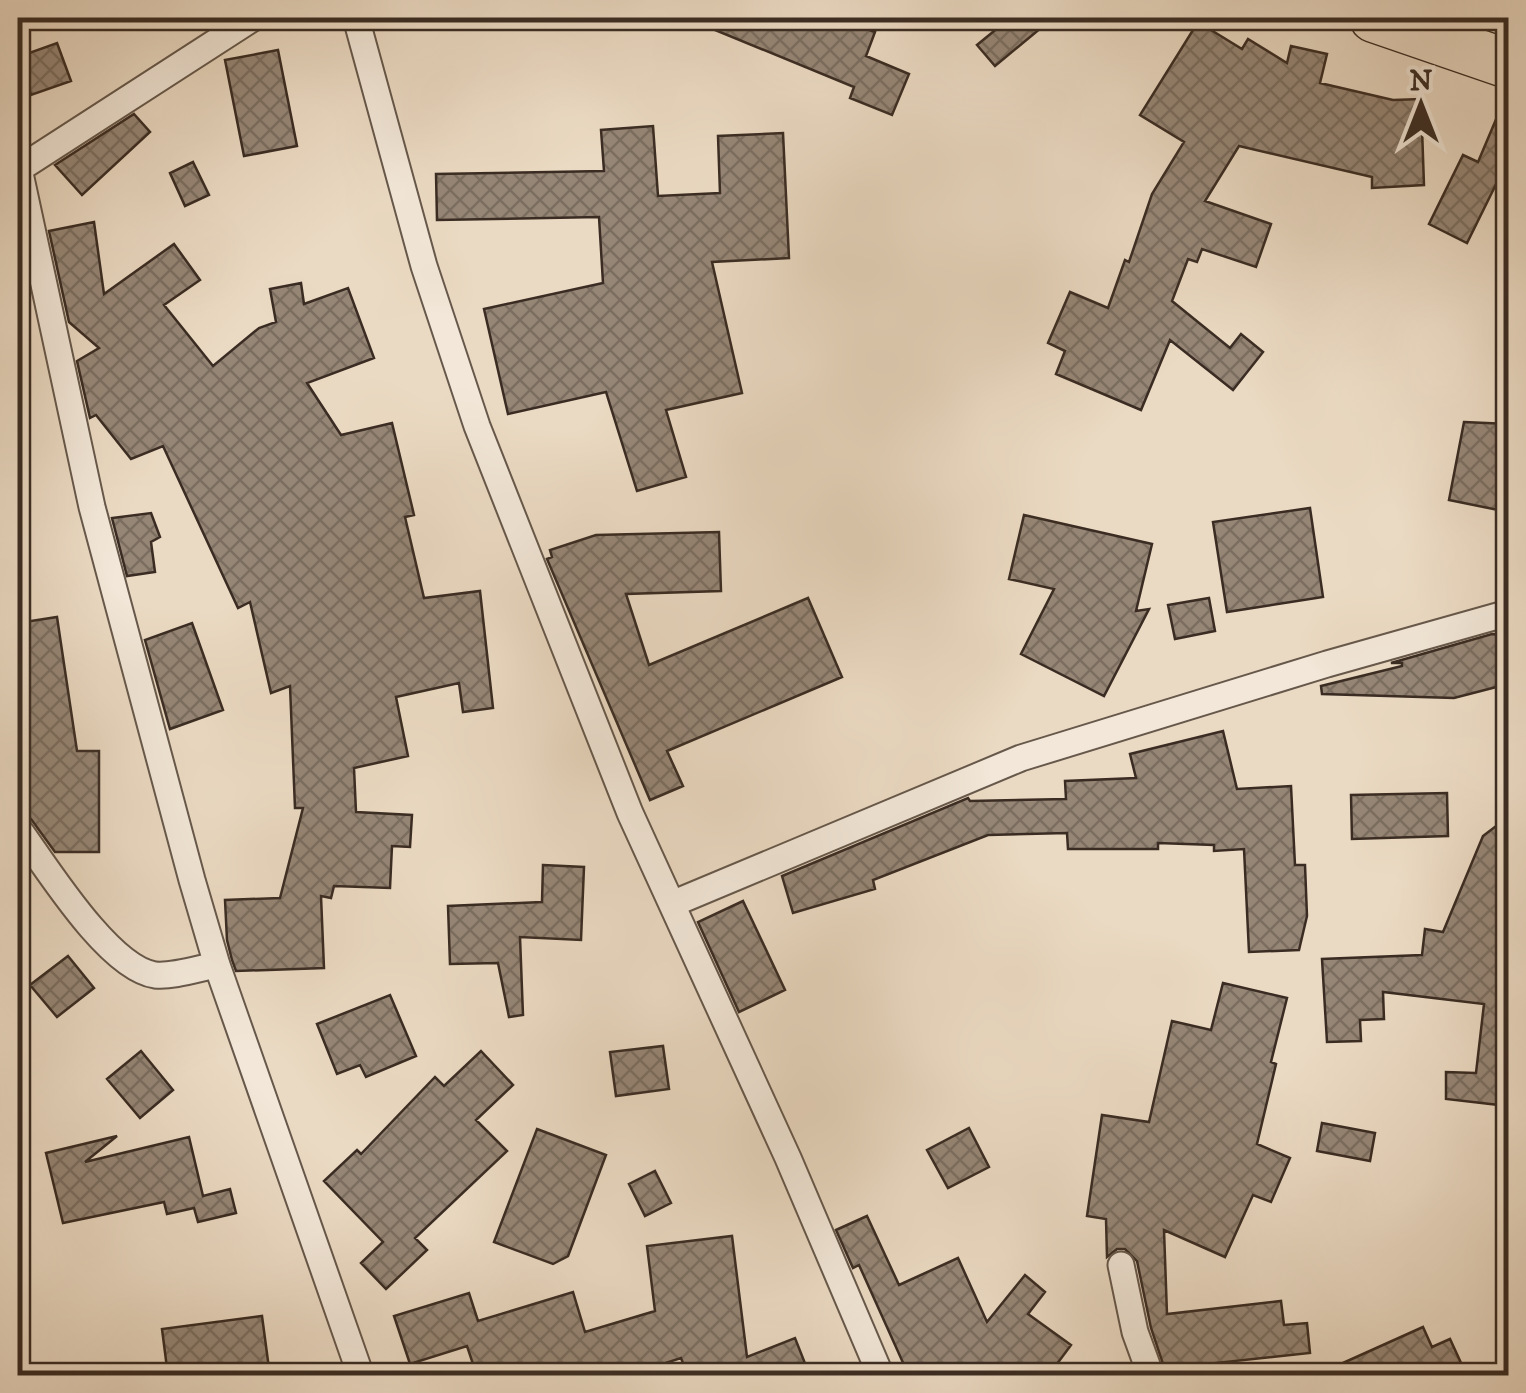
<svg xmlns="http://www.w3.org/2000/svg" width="1526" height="1393" font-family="'IM FELL DW Pica',serif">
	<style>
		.building { fill: url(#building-cross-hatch); stroke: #3a2c23; stroke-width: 2.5 }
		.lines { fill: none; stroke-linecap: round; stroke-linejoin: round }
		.street-casing { stroke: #66584b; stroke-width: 29 }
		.highway-casing { stroke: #3a2c23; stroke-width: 51 }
		.street { stroke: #f2e7d8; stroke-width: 25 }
		.highway { stroke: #ebdac3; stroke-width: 48 }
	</style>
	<defs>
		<pattern id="building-cross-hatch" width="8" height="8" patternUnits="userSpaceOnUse" patternTransform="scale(2.5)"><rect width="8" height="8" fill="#968676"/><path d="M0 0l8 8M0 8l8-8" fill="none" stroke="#7b6e60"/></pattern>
	</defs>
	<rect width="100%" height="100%" fill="#ebdac3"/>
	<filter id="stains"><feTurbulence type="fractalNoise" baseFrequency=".002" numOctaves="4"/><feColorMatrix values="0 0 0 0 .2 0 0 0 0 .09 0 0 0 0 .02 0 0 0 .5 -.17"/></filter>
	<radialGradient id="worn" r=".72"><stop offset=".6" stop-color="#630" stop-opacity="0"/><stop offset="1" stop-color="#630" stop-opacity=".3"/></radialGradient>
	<path class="building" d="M 686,18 L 839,18 L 875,32 L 866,56 L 909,74 L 892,115 L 850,98 L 854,87 Z
		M 1010,18 L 1053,18 L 995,66 L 977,45 Z
		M 1198,22 L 1242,49 L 1248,39 L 1287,63 L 1291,46 L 1327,54 L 1320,83 L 1393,100 L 1421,99 L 1424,185 L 1372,188 L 1372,177 L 1239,146 L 1205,201 L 1271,224 L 1256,267 L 1202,249 L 1197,262 L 1188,259 L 1172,301 L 1230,348 L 1241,334 L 1263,352 L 1233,390 L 1170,340 L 1141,410 L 1056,374 L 1065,351 L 1048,343 L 1070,292 L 1108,308 L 1125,260 L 1129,262 L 1152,194 L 1184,142 L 1140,115 Z
		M 57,43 L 71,81 L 31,95 L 18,57 Z
		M 278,50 L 297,146 L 244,156 L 225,60 Z
		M 1508,91 L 1508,160 L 1467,243 L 1429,224 L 1463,155 L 1478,162 Z
		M 134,114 L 150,132 L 82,195 L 55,165 Z
		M 653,126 L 658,196 L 720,193 L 718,136 L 783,133 L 789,258 L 712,262 L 742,393 L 666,410 L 686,477 L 637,491 L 606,392 L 508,414 L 484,309 L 603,283 L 599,217 L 437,220 L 436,174 L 604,171 L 601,130 Z
		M 193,162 L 209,195 L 185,206 L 170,173 Z
		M 94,222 L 104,294 L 174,244 L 200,280 L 164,305 L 213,366 L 259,328 L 276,322 L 270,289 L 301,283 L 304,304 L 348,288 L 374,358 L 307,383 L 341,435 L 392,423 L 414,515 L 405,517 L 424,598 L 480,591 L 493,708 L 463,712 L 459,683 L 396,697 L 408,756 L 354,768 L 356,812 L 412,815 L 410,847 L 392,846 L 390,888 L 334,886 L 331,898 L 321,896 L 324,968 L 236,971 L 232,960 L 227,940 L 225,900 L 280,898 L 303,808 L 295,808 L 290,686 L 271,693 L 250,602 L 238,608 L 163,446 L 131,459 L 96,415 L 90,418 L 77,361 L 99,348 L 69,322 L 49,231 Z
		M 1464,422 L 1508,424 L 1508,512 L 1449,500 Z
		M 1310,508 L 1323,597 L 1227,612 L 1213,522 Z
		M 151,513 L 160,537 L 151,542 L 155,572 L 127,576 L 112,518 Z
		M 1024,515 L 1152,544 L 1136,611 L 1149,609 L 1104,696 L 1021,654 L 1054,589 L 1009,579 Z
		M 719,532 L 721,591 L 626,594 L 649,665 L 808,598 L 842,677 L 667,751 L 683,786 L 650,800 L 547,559 L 552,557 L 550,550 L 596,535 Z
		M 1209,598 L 1215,631 L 1175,639 L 1168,605 Z
		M 57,617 L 77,751 L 99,751 L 99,852 L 55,852 L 31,819 L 18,812 L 18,650 L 22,649 L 18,623 Z
		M 192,623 L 223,710 L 170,729 L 145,640 Z
		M 1492,634 L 1508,635 L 1508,684 L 1454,698 L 1322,694 L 1321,686 L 1402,666 L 1402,663 L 1391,663 Z
		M 1223,731 L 1237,789 L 1291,786 L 1295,865 L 1305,865 L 1307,916 L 1299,950 L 1249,952 L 1244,849 L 1214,851 L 1214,845 L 1158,843 L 1158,849 L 1068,849 L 1067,833 L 988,835 L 873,880 L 875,889 L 793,913 L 782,876 L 968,798 L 970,801 L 1066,799 L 1065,781 L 1136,778 L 1130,754 Z
		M 1447,793 L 1448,836 L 1352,839 L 1351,795 Z
		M 1508,817 L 1508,1106 L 1446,1099 L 1446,1072 L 1476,1073 L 1484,1004 L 1383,992 L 1384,1019 L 1360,1020 L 1361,1041 L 1327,1042 L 1322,959 L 1422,955 L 1425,929 L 1443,932 L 1483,836 Z
		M 543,865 L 584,867 L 581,940 L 520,937 L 523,1015 L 509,1017 L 498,963 L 450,964 L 448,906 L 542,902 Z
		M 743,901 L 785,990 L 739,1012 L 698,922 Z
		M 68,956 L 94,988 L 57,1017 L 30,985 Z
		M 1223,983 L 1287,998 L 1271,1062 L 1276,1064 L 1257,1144 L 1290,1158 L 1271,1202 L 1253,1195 L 1225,1257 L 1164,1230 L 1167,1314 L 1281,1301 L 1284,1325 L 1307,1323 L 1310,1353 L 1197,1365 L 1198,1376 L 1167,1376 L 1151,1328 L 1137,1261 L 1125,1249 L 1117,1249 L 1107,1257 L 1106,1219 L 1087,1216 L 1102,1115 L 1149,1122 L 1172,1021 L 1211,1030 Z
		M 390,995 L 416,1056 L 366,1077 L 360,1065 L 337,1074 L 317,1024 Z
		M 663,1046 L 669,1089 L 616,1096 L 610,1052 Z
		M 141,1051 L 173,1090 L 140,1118 L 107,1079 Z
		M 481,1051 L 513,1085 L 476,1120 L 507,1151 L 415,1238 L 427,1250 L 386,1289 L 361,1263 L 383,1242 L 324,1181 L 357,1150 L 361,1154 L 435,1077 L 444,1086 Z
		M 1322,1123 L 1375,1133 L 1370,1161 L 1317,1151 Z
		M 969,1128 L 989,1167 L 948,1188 L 927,1150 Z
		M 537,1129 L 606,1155 L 568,1256 L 553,1264 L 494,1242 Z
		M 117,1136 L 85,1162 L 189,1137 L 203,1196 L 230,1189 L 236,1213 L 198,1222 L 194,1208 L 167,1214 L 164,1202 L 63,1223 L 46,1153 Z
		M 655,1171 L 671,1203 L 645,1216 L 629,1184 Z
		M 867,1216 L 899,1285 L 958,1258 L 987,1322 L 1025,1275 L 1045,1292 L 1028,1314 L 1071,1345 L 1048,1376 L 909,1376 L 859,1265 L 853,1268 L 836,1230 Z
		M 732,1236 L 747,1357 L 795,1338 L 810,1376 L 688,1376 L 681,1358 L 625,1376 L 477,1376 L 467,1346 L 410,1364 L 394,1316 L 469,1293 L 478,1321 L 573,1292 L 585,1332 L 655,1311 L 647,1246 Z
		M 262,1316 L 270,1376 L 168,1376 L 162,1329 Z
		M 1423,1327 L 1432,1347 L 1450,1339 L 1467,1376 L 1314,1376 Z"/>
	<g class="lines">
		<defs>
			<path id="street" d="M 356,18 L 424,266 L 477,426 L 630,813 L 788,1158 L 881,1376
				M 18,164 L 92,507 L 192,880 L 217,965 L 361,1376
				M 19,169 L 253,18
				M 18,828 C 45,865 108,968 155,975 C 173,977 200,968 217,965
				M 672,904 L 1021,758 L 1327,664 L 1508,613
				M 1121,1265 L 1135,1332 L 1151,1376"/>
			<path id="highway" d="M 1374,18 L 1508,64"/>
		</defs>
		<use href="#street" class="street-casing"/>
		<use href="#highway" class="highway-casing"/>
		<use href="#street" class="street"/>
		<use href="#highway" class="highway"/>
	</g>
	<rect width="1526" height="1393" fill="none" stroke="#ebdac3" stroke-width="60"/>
	<rect x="20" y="20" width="1486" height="1353" fill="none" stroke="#3a2c23" stroke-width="5"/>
	<rect x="30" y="30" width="1466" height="1333" fill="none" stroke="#3a2c23" stroke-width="2.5"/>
	<g transform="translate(1421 105)" stroke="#f2e7d8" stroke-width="8" paint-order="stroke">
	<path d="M0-8L18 38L0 25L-18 38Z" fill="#3a2c23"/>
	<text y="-15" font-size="28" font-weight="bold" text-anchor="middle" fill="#3a2c23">N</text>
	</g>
	<rect width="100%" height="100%" filter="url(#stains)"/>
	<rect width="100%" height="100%" fill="url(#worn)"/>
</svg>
